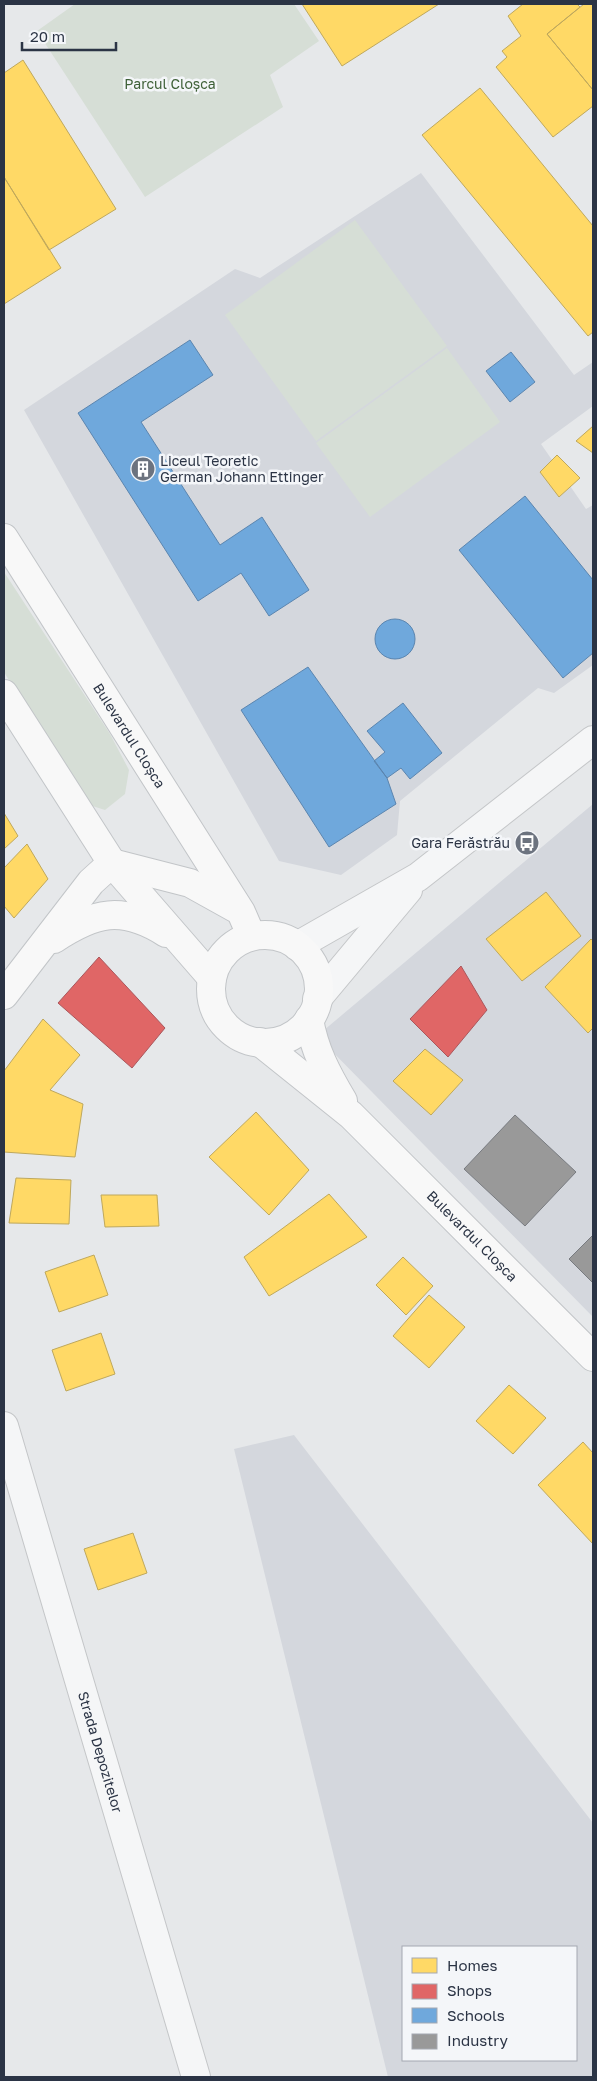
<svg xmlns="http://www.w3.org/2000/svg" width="597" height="2081" font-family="'Golos Text',sans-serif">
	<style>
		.built { fill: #d4d7dd; fill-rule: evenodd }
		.green { fill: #d6ded6 }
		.homes { fill: #ffd966; stroke: #bfa85c }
		.shops { fill: #e06666; stroke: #aa575c }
		.schools { fill: #6fa8dc; stroke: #5b85af }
		.industry { fill: #999; stroke: #787b80 }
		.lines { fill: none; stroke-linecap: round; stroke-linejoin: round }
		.minor-casing { stroke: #c4c6c8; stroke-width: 30 }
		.major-casing { stroke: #c2c5c8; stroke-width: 30 }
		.minor { stroke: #f5f6f7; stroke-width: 28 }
		.major { stroke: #f8f8f8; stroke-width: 28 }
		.labels { text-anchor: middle; stroke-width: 5; stroke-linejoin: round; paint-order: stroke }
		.park-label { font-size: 14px; fill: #3f6138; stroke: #f4f6f9 }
		.poi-label { font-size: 14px; fill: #2b3445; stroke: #f4f6f9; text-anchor: start }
		.street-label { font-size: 14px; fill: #2b3445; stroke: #f4f6f9 }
	</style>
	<rect width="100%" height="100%" fill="#e6e8ea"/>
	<path class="built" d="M 421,173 L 574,375 L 593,362 L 593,406 L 541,444 L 586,509 L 593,505 L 593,665 L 554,693 L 538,688 L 400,801 L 397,835 L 341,875 L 279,861 L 24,410 L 235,269 L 260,278 Z
		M 593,804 L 593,1317 L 317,1036 Z
		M 294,1435 L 593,1823 L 593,2077 L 388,2077 L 234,1449 ZM 403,1947 L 576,1947 L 576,2060 L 403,2060 Z"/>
	<path class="green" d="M 75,4 L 294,4 L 319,41 L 270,75 L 283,107 L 145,197 L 37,31 Z
		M 355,220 L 447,346 L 316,441 L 225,315 Z
		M 447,348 L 500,422 L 370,517 L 316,443 Z
		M 4,572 L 110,734 L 129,770 L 125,794 L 105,810 L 83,803 L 4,672 Z"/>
	<path class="homes" d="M 302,4 L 439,4 L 342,66 Z
		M 523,4 L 577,4 L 580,7 L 547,34 L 593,90 L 593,106 L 553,137 L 496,67 L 507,57 L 502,51 L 521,36 L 508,16 Z
		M 584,4 L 593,4 L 593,90 L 547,34 Z
		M 23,60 L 116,209 L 49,250 L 4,177 L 4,73 Z
		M 480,88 L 593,226 L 593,332 L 588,336 L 422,135 Z
		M 4,177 L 61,268 L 4,304 Z
		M 593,426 L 593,453 L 576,441 Z
		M 557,455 L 580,478 L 559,497 L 540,472 Z
		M 4,813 L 18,836 L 4,849 Z
		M 27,844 L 48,879 L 14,918 L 4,906 L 4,868 Z
		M 546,892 L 581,936 L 522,981 L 486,939 Z
		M 591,939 L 593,941 L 593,1028 L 588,1033 L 545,987 Z
		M 43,1019 L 80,1055 L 50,1090 L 83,1104 L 75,1157 L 4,1152 L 4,1071 Z
		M 425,1049 L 463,1080 L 431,1115 L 393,1081 Z
		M 256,1112 L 309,1170 L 269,1215 L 209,1157 Z
		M 16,1178 L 71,1180 L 69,1224 L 9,1223 Z
		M 329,1194 L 367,1237 L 269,1296 L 244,1257 Z
		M 101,1195 L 157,1195 L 159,1226 L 105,1227 Z
		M 94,1255 L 108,1295 L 59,1312 L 45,1272 Z
		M 403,1257 L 433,1286 L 406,1315 L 376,1285 Z
		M 429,1295 L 465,1327 L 429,1368 L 393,1336 Z
		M 101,1333 L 115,1374 L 66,1391 L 52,1350 Z
		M 509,1385 L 546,1418 L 513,1454 L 476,1421 Z
		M 583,1442 L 593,1453 L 593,1544 L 538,1485 Z
		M 133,1533 L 147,1573 L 98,1590 L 84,1549 Z"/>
	<path class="shops" d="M 99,957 L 165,1028 L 132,1068 L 58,1003 Z
		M 461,966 L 487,1010 L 448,1057 L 410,1019 Z"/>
	<path class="schools" d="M 190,340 L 213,375 L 141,422 L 220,545 L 262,517 L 309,590 L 269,616 L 241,573 L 198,601 L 78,413 Z
		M 511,352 L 535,382 L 510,402 L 486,371 Z
		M 525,496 L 593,580 L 593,653 L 563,678 L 459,550 Z
		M375 639a20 20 0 1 1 40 0a20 20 0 1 1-40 0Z
		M 308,667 L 387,778 L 396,804 L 329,847 L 241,710 Z
		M 403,703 L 442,753 L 410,779 L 401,768 L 387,778 L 374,761 L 385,752 L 367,731 Z"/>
	<path class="industry" d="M 515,1115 L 576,1172 L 525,1226 L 464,1169 Z
		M 593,1235 L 593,1283 L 569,1259 Z"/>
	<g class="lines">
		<defs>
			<g id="minor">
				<path d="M 297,946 L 418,877 L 593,740"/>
				<path d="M 317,999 L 408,890"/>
				<path id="s1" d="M 4,1426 L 196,2077"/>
			</g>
			<g id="major">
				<path id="s2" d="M 4,538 L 241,912 L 251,935"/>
				<path d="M 4,694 L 112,863 L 212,978"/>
				<path d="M 112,863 L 190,883 L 235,908"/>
				<circle cx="265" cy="989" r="54"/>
				<path d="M 54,939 C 95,912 122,905 166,933"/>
				<path d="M 4,995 L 91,882 L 112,863"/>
				<path d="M 309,1019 C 314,1050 327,1074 343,1101"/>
				<path id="s3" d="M 260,1042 L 351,1115 L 593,1357"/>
			</g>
		</defs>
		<use href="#minor" class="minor-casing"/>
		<use href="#major" class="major-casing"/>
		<use href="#minor" class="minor"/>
		<use href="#major" class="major"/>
	</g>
	<defs>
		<symbol id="building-disc" viewBox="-11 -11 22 22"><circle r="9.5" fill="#6c737f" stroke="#f4f6f9"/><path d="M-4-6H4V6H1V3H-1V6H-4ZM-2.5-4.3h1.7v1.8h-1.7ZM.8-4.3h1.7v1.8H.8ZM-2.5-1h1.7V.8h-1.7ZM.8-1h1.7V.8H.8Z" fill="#fff"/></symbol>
		<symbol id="bus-disc" viewBox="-11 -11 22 22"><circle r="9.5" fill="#6c737f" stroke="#f4f6f9"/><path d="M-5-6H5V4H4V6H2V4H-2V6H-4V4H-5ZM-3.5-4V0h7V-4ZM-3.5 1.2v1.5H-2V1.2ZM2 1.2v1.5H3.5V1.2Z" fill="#fff"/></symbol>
	</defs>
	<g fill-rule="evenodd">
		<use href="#building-disc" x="129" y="455" width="28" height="28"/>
		<use href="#bus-disc" x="513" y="829" width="28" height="28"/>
	</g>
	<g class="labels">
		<g class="park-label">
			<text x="170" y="89">Parcul Cloșca</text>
		</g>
		<g class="poi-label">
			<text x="160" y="466">Liceul Teoretic<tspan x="160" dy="16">German Johann Ettinger</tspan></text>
			<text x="510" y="848" text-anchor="end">Gara Ferăstrău</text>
		</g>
		<g class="street-label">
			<text dy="5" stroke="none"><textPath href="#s2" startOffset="234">Bulevardul Cloșca</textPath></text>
			<text dy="5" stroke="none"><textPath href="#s3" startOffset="288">Bulevardul Cloșca</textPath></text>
			<text dy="5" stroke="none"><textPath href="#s1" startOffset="340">Strada Depozitelor</textPath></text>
		</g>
	</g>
	<rect width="597" height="2081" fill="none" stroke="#2b3445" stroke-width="10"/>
	<rect x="402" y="1946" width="175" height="115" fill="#f4f6f9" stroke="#a4a8b1"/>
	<rect x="412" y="1958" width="25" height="15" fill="#ffd966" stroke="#a4a8b1"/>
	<text x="447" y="1971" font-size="15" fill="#2b3445">Homes</text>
	<rect x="412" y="1984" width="25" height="15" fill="#e06666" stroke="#a4a8b1"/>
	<text x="447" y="1996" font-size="15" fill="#2b3445">Shops</text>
	<rect x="412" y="2008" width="25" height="15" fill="#6fa8dc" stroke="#a4a8b1"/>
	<text x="447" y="2021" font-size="15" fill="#2b3445">Schools</text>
	<rect x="412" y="2034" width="25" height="15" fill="#999999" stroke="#a4a8b1"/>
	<text x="447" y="2046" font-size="15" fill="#2b3445">Industry</text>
	<path d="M22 42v8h94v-8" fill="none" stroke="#2b3445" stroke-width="2.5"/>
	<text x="30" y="42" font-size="15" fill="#2b3445" stroke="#f4f6f9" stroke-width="4" paint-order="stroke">20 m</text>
</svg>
